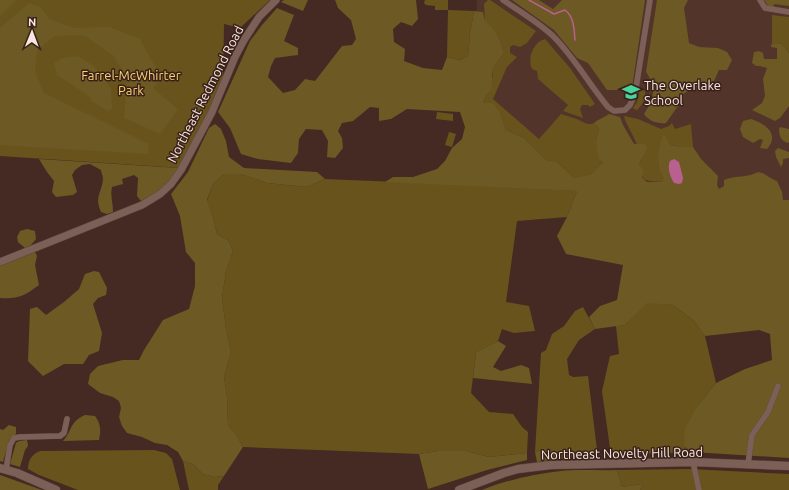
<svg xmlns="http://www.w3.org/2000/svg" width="789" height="490" font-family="Ubuntu,sans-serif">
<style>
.built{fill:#53342a}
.green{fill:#68531d}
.forest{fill:#6d5924}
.water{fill:#b8608f}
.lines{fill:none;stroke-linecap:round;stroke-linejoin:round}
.stream{stroke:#b8608f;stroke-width:1.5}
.minor-casing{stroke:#5f4943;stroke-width:6}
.tertiary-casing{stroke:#5f4943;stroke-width:8}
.secondary-casing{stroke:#5f4943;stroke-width:9}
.minor{stroke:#7c5f56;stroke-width:5.5}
.tertiary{stroke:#7c5f56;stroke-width:7}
.secondary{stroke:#7c5f56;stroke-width:8}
.labels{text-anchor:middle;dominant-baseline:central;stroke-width:3;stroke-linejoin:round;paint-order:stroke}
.park-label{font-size:13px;fill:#f9d371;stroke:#392119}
.poi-label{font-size:13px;fill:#f8e7e1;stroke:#392119;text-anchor:start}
.street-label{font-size:13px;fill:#f8e7e1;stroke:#392119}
</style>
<rect width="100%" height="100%" fill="#442a22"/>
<path class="built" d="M477,0H789V206L470,185Z"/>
<path class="green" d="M0,0H270L240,28L224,24L223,83L181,168L0,156Z
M425,0H448V10L474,11L470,33L468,56L460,60L447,57L448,10H435V6L426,5L424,3Z
M488,0H490L536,31L527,43L520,47L513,45L510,47V53L517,57L507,67L493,99L539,139L561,114L577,119L587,124H592L594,123L599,128L596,143L603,162L591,174L574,178L557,162L546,160L524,138L506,130L500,112L483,103L493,76V68L504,53C500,38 497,31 485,22L484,4Z
M772,15L789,17V53L782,44L775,43L771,45L772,43Z
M545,39L570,68L595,104L590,107L588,105H582L580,109L583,118L563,111L568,105L538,79L537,71L532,69C527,59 533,42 545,39Z
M640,89L644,90C648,97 642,105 637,110L634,109L633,108L637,102Z
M437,112L453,114V121L436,119Z
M624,116L638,119L661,129L669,126L672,123L675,129L691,124L693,147H683L670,145L662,136L658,165L665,178L662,182C645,181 642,182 639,164L645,154L642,143L637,144L625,120Z
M449,132L456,134L452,147L445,145Z
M224,174H241L267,183L307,187L325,179L470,185L577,191L567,217L517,221L506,302L529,306L535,331L514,333L502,329L498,341L476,352L471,393L489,412L513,414L522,427L528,432L527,453L489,457L466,451H438L419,454L243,447L236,434L228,425L227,397L224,377L231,352L226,329L222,298L226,271L233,251L228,240L217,234L213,217L207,201L213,184Z
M647,302L673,305L694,321L705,336L716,383L698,405L684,446L692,452L611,455L602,391L610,356L619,354L616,326L625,325Z
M583,307L595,329L579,340L567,359L569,375L573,377L588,376L598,458L545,449L535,452L541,353L546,350L552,334L564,326L575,311Z
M154,450L166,453L172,459L180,490H78L39,475L28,469C28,460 32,454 40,451Z
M183,461L193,464L203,474L215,477L224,476L218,485V490H189Z
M690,469L789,474V490H640L642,488L641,484L622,487L617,470Z"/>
<path class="forest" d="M0,0H16L0,16Z
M284,0H308L303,11L281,2Z
M335,0H416L418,19L412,26L401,22L393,29L394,42L405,49L404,61L423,68L442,70L447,57L460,60L468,56L470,33L474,11L483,12L485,21C497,31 500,38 504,53L493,68L491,90L486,95L483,103H493L500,112L506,130L524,138L546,160L557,162L574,178L591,174L603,162L599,159L596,143L599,128L594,123C598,119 604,118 609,114L620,117L623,125L634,144L642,143L647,146L645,154L639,164L644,171L642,177L647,182H662L664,178C654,166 659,150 662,136L665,135L670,145L683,147H693L701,159L718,176L717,185L719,189L724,186V180C736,175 748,178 758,172C766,173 770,179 777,181L782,192L783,200H789V458L692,452L684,446L685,429L698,405L716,383L745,369L772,360L770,334L759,330L705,336L694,321L673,305L647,303L625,325L595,329L589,317L600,306L617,300L623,265L566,254L557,236L567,217L577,191L385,182L393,177H413L437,169L445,161L452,148L462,139L465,127L460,112L407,109L391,119L379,121V108L370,107L353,121L342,123L338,131L342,138L343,148L335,158L327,157L328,141L322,130L306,129L299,139L298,153L291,163L258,159L241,154L230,128L218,112L250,41L262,25L277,8L294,15L284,41L298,48V55L275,58L271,66L268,77L283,93L295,90L305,79L315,81L342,46L352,45L356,39L351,20L338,8Z
M512,0H539L553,9L562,0H645L632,88L624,90H607L588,63L577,58L554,30Z
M657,0H688L684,8L689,43L699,47L718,48L727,52L732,60L727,70H719L714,81L691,89L680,96L678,106L666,123C657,124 649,121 644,114C654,99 657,88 646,72Z
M764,0H789V6L774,4L773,9L769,7Z
M29,3L40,7L50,19L74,28L109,27L140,39L150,58L163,77L153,88L178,109L160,134L124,118L127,79L114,56L88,38L81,35L55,36L37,50L35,72L44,93L149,144L148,154L0,145V28Z
M775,43L782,44L789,53V106L780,118L775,121L752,110L762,103L765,96L763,79L767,68L760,66H756L752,63L754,52L759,51L763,53L764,59H777V48L771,47V45Z
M78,56L93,65L111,88L112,109L108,111L91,101L89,96L57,75L54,63L62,58Z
M751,119C766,124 780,134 767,149L760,148L763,140L760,139L753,143L743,137L740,129L743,121Z
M215,124L221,129L226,141L229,157L244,168L317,172L325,179L307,187L267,183L241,174H224L213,184L207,200L213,217L217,234L228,240L233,251L226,271L222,298L226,329L231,352L224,377L227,397L228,425L236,434L243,447L224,476L215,477L203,474L193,464L183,461L178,452L167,445L155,443L142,437L127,433L122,426L119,417L121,408L119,401L113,397L100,393L88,384L90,374L98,366L123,360H139L144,350L163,320L189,309L195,286V263L186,252L180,216L171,194L188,172L209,128Z
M780,127L789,129V142L787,143C781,140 779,136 779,129Z
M778,148L789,152V158L783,159V163L781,167L776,157L775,151Z
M39,159L179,168C169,186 158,192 141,201L137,196L138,178L134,175L122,179L123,184L112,187C110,196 113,202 113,212L107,214L101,212C94,196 102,193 103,179C103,176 101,172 101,170L90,164L82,165L75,170L72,175L77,192L73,195L56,197L52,192L54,181L47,172Z
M27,229L35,231L36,239L31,245L25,248L18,242L17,237L20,231Z
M35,252L37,256L35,265L39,285C24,296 19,299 0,298V266Z
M94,271L99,272L107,288L106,295L98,298L93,304L102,333L99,351L89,355L83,364H64L43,376L28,361L30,309L37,307L46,315L64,302L79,289L85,274Z
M498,341L506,346L493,367L501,371L521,365L529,368L532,384L473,378L476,352Z
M85,415L95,416C101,424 101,430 99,440L63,441C73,430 69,422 85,415Z
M9,425L16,427V434L9,440L3,462L0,461V429L3,430Z
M27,440L28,446L25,450L20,467L10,464L16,443L19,441Z
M545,449L598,458L572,457L537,462L535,452Z
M438,451H466L489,457L527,453V460L487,470L428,489L419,454Z
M617,470L622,487L641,484L642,488L640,490H482C507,480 534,474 561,471C579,469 599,471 617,470Z
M0,475L42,490H0Z"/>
<path class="water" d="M674,159L679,162L683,178L682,183L679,184L674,183C670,177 667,167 670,161Z"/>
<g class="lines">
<path class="stream" d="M529,0L554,14L565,10C574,17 574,28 575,40"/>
<g class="minor-casing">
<path id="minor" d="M503,0C519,11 538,22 553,36C574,57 589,84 608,107L614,111L625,110L630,105L635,94L650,0
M760,0L765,8L789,12
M693,462L699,490
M748,464L752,435L768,412L778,386
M6,470L10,445L14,438L20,437L60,436L64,433L67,419"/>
</g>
<g class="tertiary-casing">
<path id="tertiary" d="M0,262L142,205L160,194L171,184L181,170L212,112L235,57L244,40L259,17L276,0"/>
</g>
<g class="secondary-casing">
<path id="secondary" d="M0,468L17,473L56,490
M459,490L504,473L518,469L551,465L693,462L789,466"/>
</g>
<use href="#minor" class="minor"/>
<use href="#tertiary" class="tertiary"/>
<use href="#secondary" class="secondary"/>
</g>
<defs>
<g id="school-bare" transform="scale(1.38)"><path d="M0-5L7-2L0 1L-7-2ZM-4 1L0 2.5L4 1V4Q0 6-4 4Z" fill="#48d49d" stroke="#392119" stroke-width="2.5" paint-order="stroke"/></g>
</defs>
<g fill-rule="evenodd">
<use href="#school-bare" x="631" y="92"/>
</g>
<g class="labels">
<g class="park-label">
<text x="131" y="75">Farrel-McWhirter<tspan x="131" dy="15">Park</tspan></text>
</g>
<g class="poi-label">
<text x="644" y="85">The Overlake<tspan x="644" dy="15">School</tspan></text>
</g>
<g class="street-label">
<text transform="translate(205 94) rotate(-63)">Northeast Redmond Road</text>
<text transform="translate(622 453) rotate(-1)">Northeast Novelty Hill Road</text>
</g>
</g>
<g transform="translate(32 32) rotate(1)" stroke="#392119" stroke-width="3" paint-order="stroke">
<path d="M0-3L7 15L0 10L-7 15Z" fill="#f8e7e1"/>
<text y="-6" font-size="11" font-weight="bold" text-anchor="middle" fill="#f8e7e1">N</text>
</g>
</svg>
